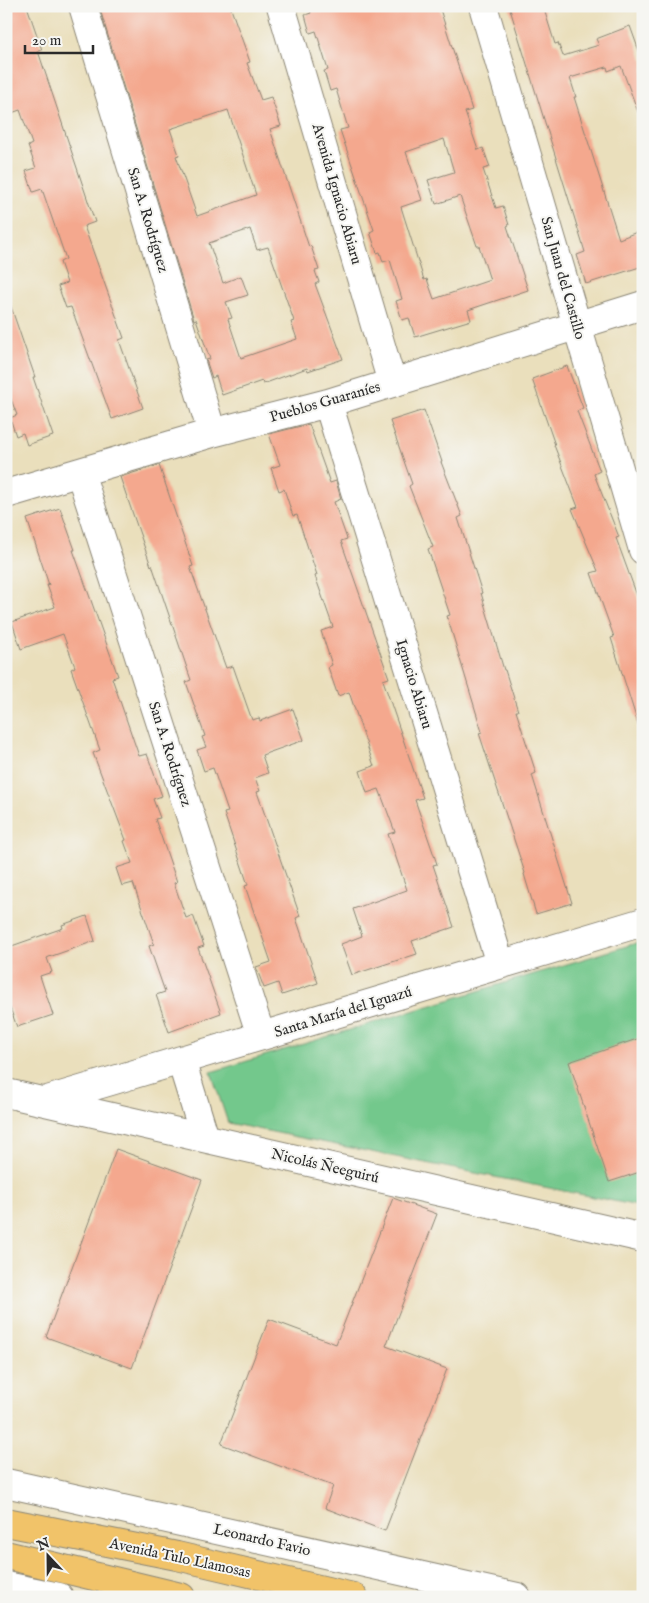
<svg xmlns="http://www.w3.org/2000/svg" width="649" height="1603" font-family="'IM FELL English',serif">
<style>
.green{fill:#73c88c;stroke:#4f7a5c}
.building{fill:#f4a88e;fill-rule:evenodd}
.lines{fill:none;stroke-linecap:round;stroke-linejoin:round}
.minor-casing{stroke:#8a8574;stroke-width:30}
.highway-casing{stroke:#8a8574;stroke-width:30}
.minor{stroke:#fff;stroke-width:28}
.highway{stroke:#f1c369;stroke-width:28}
.labels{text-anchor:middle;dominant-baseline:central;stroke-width:4;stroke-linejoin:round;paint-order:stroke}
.street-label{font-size:15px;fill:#2b2b2b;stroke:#f6f6f2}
</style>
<rect width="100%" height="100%" fill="#f6f6f2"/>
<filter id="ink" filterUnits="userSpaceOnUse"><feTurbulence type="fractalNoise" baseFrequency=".02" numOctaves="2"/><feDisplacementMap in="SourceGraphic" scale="10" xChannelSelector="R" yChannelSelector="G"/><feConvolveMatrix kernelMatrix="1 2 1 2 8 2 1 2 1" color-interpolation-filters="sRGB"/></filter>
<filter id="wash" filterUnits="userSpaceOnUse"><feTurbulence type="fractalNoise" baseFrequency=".0096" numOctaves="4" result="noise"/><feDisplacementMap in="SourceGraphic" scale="20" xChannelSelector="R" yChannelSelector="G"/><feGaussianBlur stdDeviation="1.12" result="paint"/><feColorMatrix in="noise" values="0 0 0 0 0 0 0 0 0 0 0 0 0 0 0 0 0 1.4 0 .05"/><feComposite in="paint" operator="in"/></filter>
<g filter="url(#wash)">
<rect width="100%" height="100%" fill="#eadfbc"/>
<path class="green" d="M643,941V1207L228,1123L211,1072Z"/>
<g id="blocks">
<path class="building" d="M6,6H27L42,50L38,51L95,222L84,226L124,338L119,340L143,408L112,419L71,307L66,308L58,286L67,283L60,262L66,259L42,189L33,192L26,171L36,168L28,146L32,144L20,110L6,115Z
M99,6H230L250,62L247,63L261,100L271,97L281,126L270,129L309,247L311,246L319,270L315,271L319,282L315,284L343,359L308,371L307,368L263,384L262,381L222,395L216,376L212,378L206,360L210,359L196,319L194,320ZM228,110L256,195L197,216L176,156L179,155L170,129ZM250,229L257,250L268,247L294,321L291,322L297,339L241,358L228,319L232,318L226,302L248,295L241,276L223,283L209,243Z
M309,6H439L472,110L465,112L478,150L483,148L490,167L483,169L496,208L503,206L509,225L507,226L528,290L468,310L471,320L415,337L409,318L402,320L396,301L402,299L390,260L383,262L380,252L377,253L370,232L374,230L340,130L348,128L336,89L330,91L324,71L328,70L316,31L310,33L305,15L311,13ZM444,139L454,172L428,180L436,204L460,196L477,246H479L490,280L434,299L427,279L424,280L401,207L422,200L406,152Z
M509,6H543L555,44L558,43L563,56L599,45L596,39L630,26L643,62V119L641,120L621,66L608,71L607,67L570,78L576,97H574L619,239L637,232L643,249V266L586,284L577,255L585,252Z
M9,301L35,377H33L53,436L27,445L23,433L16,436L10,418L17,415L6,386V302Z
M567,366L583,408L577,411L600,471L594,474L619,537L616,538L643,612V726L639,727L611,638L614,637L591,573L598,571L572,509L578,507L554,445H555L532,379Z
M424,410L442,462H441L462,516L458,518L482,593H481L504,670H505L518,711H516L536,773L532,775L572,903L536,914L524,874L525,873L479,733L482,732L447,616L450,615L428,549L433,547L409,486L412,484L390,421Z
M309,424L330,483L336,481L341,499L334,502L347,539L341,541L389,678L383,680L423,798L415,800L437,864L433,865L454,927L412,941L417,954L352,975L341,944L362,936L353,909L407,890L388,834L395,832L379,789L367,793L360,771L374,766L349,692L338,696L328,667L332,665L321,631L333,627L315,576L317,575L297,515L293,516L284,489L279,491L271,468L280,465L269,434Z
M159,465L193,566L190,567L226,668L233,666L252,720L259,718L260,721L293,709L304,740L262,755L268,773L255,778L260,791L257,792L300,916L296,918L318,983L282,995L278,983L264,988L256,967L271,962L245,886L248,885L224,813L228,812L213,768L204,771L197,750L206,747L202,737L205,736L186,682L191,680L152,565L151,566L120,477Z
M60,508L75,550H73L118,676L112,678L139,756L147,754L162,796L153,799L160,818L155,819L177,882L174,883L186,918L193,915L204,946L198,948L221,1013L169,1032L156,995L165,992L149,946L154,944L133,883L122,886L116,868L132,863L124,841L126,840L93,753L100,750L71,669L75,667L63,634L21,649L12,622L55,607L47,585H49L27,519Z
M87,916L95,941L49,957L47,958L52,972L40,976L53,1015L17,1027L10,1008L6,1009V948L63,928L62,925Z
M643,1037V1171L609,1182L569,1062Z
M116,1149L202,1180L132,1368L46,1337Z
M393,1198L437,1214L386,1346L447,1369L385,1531L325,1508L333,1486L221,1444L269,1319L336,1344Z"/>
</g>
</g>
<g filter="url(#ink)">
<use href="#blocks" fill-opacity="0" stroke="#8a8574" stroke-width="1"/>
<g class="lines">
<g class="minor-casing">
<path id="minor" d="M83,6L212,433
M281,6L392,383
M483,6L643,550
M328,403L500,964
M80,472L261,1036
M6,494L212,433L328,403L643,305
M181,1060L205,1138
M6,1093L643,1238
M44,1101L643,922
M6,1483L517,1597
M6,1586L59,1597"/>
</g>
<g class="highway-casing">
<path id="highway" d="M6,1522L177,1556L353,1597
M6,1555L181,1597"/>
</g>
<use href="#minor" class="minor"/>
<use href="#highway" class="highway"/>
</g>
</g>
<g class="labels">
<g class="street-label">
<text transform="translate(337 194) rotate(74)">Avenida Ignacio Abiaru</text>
<text transform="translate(148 220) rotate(73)">San A. Rodríguez</text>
<text transform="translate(563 278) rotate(74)">San Juan del Castillo</text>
<text transform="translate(325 402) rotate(-16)">Pueblos Guaraníes</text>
<text transform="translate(414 684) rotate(73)">Ignacio Abiaru</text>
<text transform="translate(170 754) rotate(72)">San A. Rodríguez</text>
<text transform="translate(343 1012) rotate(-17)">Santa María del Iguazú</text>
<text transform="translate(325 1166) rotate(13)">Nicolás Ñeeguirú</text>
<text transform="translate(262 1540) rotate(13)">Leonardo Favio</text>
<text transform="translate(180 1558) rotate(12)">Avenida Tulo Llamosas</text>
</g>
</g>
<rect width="649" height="1603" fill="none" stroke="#f6f6f2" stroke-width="25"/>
<g transform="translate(48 1556) rotate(338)" stroke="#f6f6f2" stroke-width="4" paint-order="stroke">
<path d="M0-4L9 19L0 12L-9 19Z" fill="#2b2b2b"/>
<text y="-8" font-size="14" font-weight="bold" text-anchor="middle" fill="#2b2b2b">N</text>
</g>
<path d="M25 45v8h68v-8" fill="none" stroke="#2b2b2b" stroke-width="2.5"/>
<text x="32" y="45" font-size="15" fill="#2b2b2b" stroke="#f6f6f2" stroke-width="4" paint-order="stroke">20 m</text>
</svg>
